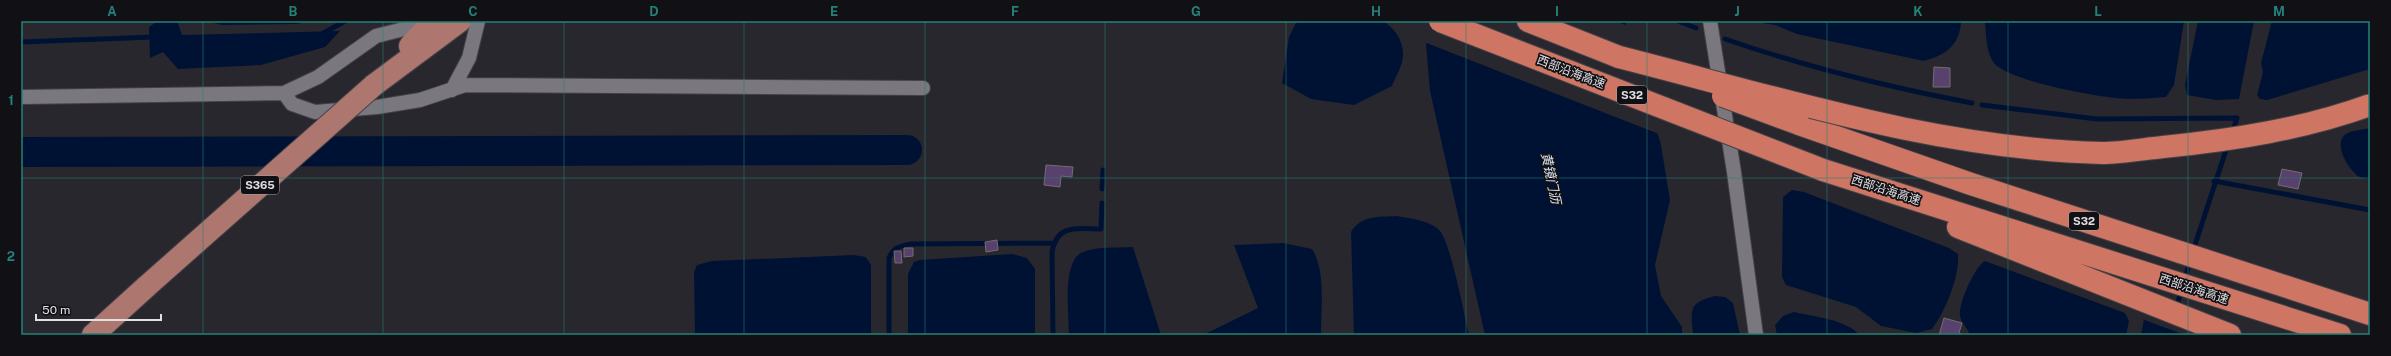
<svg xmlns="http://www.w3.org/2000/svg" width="2391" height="356" font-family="'Public Sans','Noto Sans SC',sans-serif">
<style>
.water{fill:#001234}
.pier{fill:#29272e}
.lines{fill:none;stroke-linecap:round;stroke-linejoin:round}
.stream{stroke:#001234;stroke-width:5}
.river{stroke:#001234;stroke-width:30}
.building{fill:#58416c;stroke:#716d75}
.minor-casing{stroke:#444248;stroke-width:16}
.primary-casing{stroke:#444248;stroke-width:24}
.motorway-casing{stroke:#444248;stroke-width:24}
.minor{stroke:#7a777f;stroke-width:14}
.primary{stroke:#ad766e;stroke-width:22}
.motorway{stroke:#cf7563;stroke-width:22}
.primary-bridge-casing{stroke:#444248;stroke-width:24;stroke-linecap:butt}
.motorway-bridge-casing{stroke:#444248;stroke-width:24;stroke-linecap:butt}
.primary-bridge{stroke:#ad766e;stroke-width:22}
.motorway-bridge{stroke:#cf7563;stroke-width:22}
.grid{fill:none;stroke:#24817a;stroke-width:1;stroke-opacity:0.55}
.labels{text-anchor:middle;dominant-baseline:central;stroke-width:3.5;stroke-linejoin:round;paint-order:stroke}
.shield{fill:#111014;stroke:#a3a2a6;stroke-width:1}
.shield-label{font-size:11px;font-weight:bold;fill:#e1e0e5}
.street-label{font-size:12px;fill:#e1e0e5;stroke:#111014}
.water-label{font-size:13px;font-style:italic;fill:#dbe5f2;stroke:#111014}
.neatline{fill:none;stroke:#24817a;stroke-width:1.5}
.grid-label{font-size:13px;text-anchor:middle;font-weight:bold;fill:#24817a}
</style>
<rect width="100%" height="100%" fill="#29272e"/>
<path class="water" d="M158,21H177L182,35L340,31L325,47L261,65L178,69L163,52L150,58L149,27Z
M207,21H308L297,24L222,25Z
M1297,21H1382C1395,27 1404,42 1403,56C1403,65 1395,78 1392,86L1354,105L1311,99L1282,83L1289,37Z
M1424,21H1625L1661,145L1670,200L1655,265L1661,296L1682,327V335H1485L1430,91Z
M1750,21H1961C1960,45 1946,55 1924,61L1797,34L1775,25Z
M1985,21H2184L2174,85L2166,97C2153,98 2141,99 2129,99C2104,99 2008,81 1994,63C1986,53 1986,33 1985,21Z
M2198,21H2254L2239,99L2216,100L2187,95L2185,85Z
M2272,21H2370V69L2267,100L2260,99L2257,95L2263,72L2261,63Z
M2370,128V179C2366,178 2361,178 2358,176C2349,169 2335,148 2343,137C2347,130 2363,130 2370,128Z
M1792,190L1804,192L1949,248L1958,254C1960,276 1945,312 1932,329L1916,333L1881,326L1856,307L1786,285L1782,277L1783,197Z
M1397,216C1411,219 1430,220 1440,231C1451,244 1464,314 1469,335H1354L1351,232C1361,215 1379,217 1397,216Z
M1283,243L1312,249C1326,270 1321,310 1321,335H1203L1258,308L1234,245Z
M1133,247L1161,335H1069C1069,316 1062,263 1081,253C1095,246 1117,248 1133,247Z
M1012,254L1027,258L1035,269V335H908V274L914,262L920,260Z
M854,255L866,257L871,265V335H695L694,272L697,265L712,261Z
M1985,261L2125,313L2129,321L2126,335H1970C1968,329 1961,322 1960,316C1958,304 1975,266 1985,261Z
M1715,296L1725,297L1733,303L1740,335H1693C1691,309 1688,303 1715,296Z
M2146,308L2196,335H2141Z
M1794,312C1815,317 1844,319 1860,335H1777L1775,325L1783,316Z"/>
<path class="pier" d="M1422,21H1614L1629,26L1659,134L1424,42Z
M2144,307L2198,332V335H2185L2142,319Z"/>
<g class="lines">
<path class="stream" d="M1678,21L1696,28
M322,34L345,21
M1725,39C1806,67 1888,87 1972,103
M21,42L154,37
M1982,105L2097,119L2237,118L2232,133
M2214,181L2370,210
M1102,189L1103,170
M2193,251L2228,144
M2185,279L2190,260
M2176,308L2182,289
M889,335V258C894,247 900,246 910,244L1053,243
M1053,335L1052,252C1057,223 1078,229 1101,229L1102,203"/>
<path class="river" d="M21,152L907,150"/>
</g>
<path class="building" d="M1934,67L1950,68V87H1933Z
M1046,165L1073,167L1072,177L1061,176L1060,187L1044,185Z
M2282,169L2302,173L2298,189L2278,185Z
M997,240L998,250L986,252L985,242Z
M904,248H913V256L904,257Z
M894,251H901L902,263H895Z
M1944,318L1962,323L1959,333L1965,335H1939Z"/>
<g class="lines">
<g class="minor-casing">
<path id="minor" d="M1710,21L1734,172L1756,335
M452,90L469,58L478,21
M284,93L292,104L315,112L377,107L420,100L465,85L923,88
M21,97L284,93L318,77L376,36L432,22"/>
</g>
<g class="primary-casing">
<path id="primary" d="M410,46L433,21
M374,85L460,21
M93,335L147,286"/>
</g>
<g class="motorway-casing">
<path id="motorway" d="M1528,21L1619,57
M1799,124L1971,184L2370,314
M1823,170L2340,335
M1958,227L2230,335"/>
</g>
<use href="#minor" class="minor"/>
<use href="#primary" class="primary"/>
<use href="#motorway" class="motorway"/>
<g class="primary-bridge-casing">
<path id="primary-bridge" d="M147,286L374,85"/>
</g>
<g class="motorway-bridge-casing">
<path id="motorway-bridge" d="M1440,21L1823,170
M1619,57C1777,97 1937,149 2102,153C2122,153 2143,149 2163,147C2233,140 2304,129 2370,105
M1723,96L1799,124"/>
</g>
<use href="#primary-bridge" class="primary-bridge"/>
<use href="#motorway-bridge" class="motorway-bridge"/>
</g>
<path class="grid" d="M203,21V335M383,21V335M564,21V335M744,21V335M925,21V335M1105,21V335M1286,21V335M1466,21V335M1647,21V335M1827,21V335M2008,21V335M2188,21V335M21,178H2370"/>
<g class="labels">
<g class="shield">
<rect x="1617" y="86" width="30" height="18" rx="3"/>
<rect x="241" y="176" width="38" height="18" rx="3"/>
<rect x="2069" y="212" width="30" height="18" rx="3"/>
</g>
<g class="shield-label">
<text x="1632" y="95">S32</text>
<text x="260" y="185">S365</text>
<text x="2084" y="221">S32</text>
</g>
<g class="street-label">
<text transform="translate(1571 72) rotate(21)">西部沿海高速</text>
<text transform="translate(1886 190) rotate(18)">西部沿海高速</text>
<text transform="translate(2194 289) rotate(18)">西部沿海高速</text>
</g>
<g class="water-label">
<text transform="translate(1551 178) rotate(78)">黄镜门沥</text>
</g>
</g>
<rect width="2391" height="356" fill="none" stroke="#111014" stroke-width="44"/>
<path d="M36 314v6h125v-6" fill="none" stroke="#e1e0e5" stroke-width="2"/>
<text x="42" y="314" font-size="12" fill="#e1e0e5" stroke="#111014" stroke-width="3" paint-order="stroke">50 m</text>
<rect x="22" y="22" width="2347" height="312" class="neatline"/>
<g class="grid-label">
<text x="112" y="16">A</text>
<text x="293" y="16">B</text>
<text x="473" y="16">C</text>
<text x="654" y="16">D</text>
<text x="834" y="16">E</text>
<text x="1015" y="16">F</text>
<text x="1196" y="16">G</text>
<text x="1376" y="16">H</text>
<text x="1557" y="16">I</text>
<text x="1737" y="16">J</text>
<text x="1918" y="16">K</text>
<text x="2098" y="16">L</text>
<text x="2279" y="16">M</text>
<text x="11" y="105">1</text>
<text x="11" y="261">2</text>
</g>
</svg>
